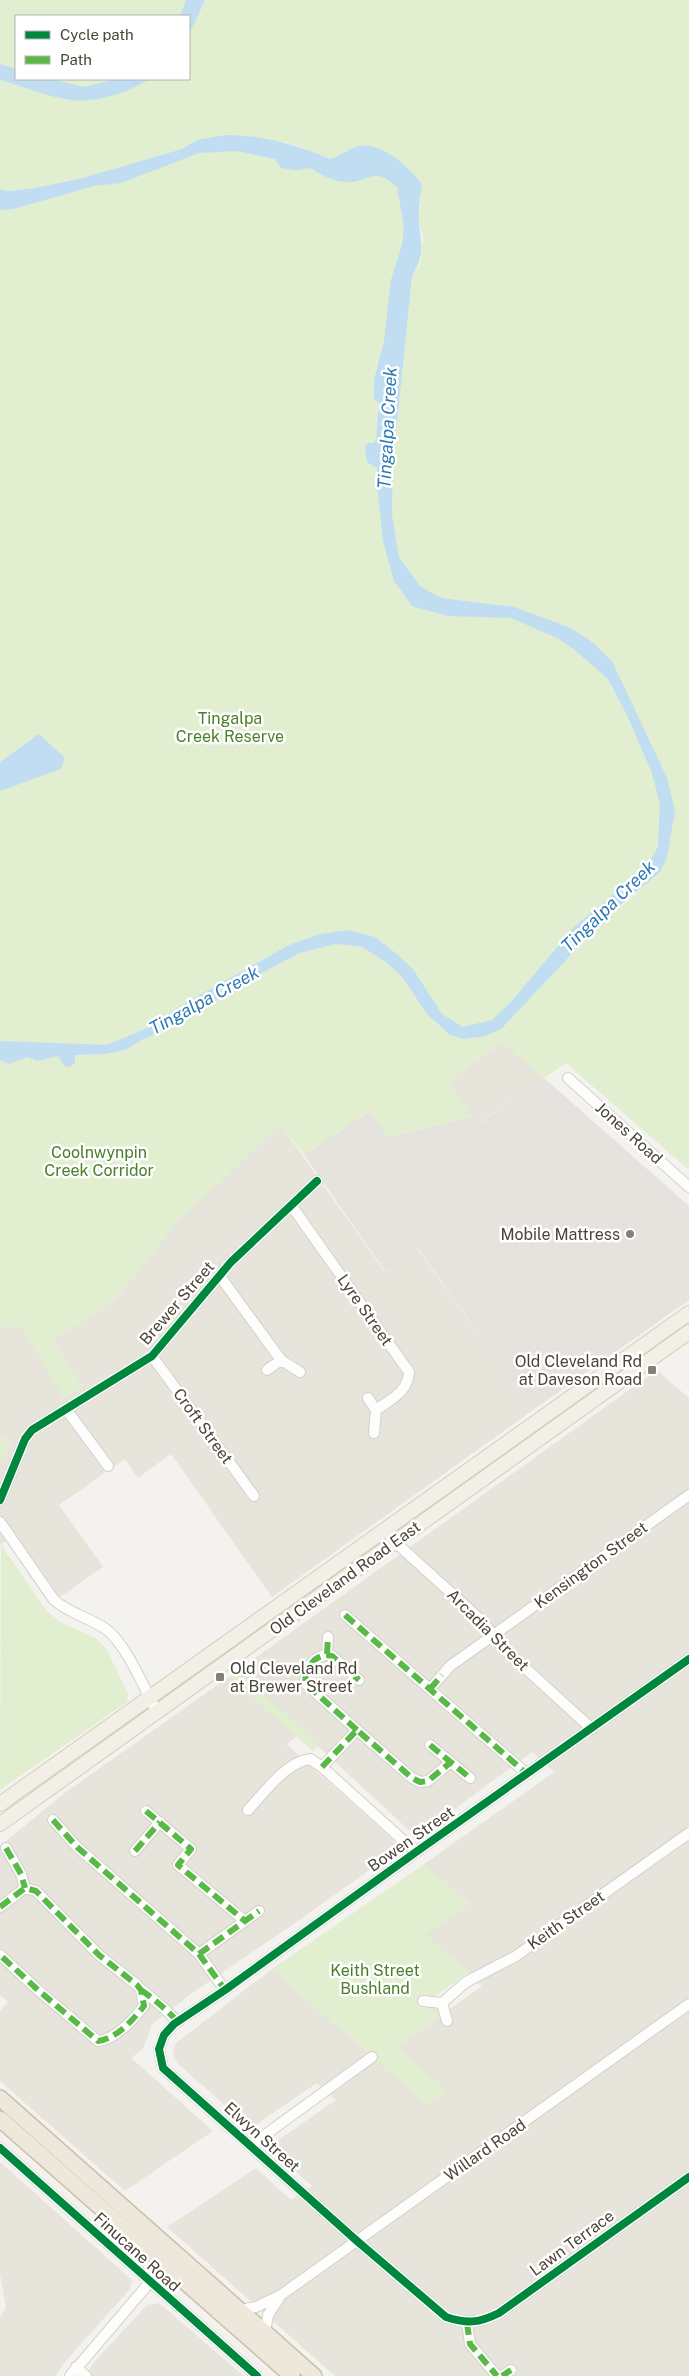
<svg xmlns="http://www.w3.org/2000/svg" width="689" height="2376" font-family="'Public Sans',sans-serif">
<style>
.residential{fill:#e7e4dc}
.industrial{fill:#e6e2de}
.green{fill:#e1eecf}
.water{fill:#c0ddf1}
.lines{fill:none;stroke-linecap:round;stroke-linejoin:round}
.minor-casing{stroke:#d2d0cb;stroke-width:12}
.major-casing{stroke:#d6cebb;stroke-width:16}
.highway-casing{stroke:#ccbfa9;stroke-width:18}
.minor{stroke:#fdfdfc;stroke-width:10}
.major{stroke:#f2efe6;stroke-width:14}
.highway{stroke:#ede8db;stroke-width:15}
.quiet{stroke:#58b947;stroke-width:6;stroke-dasharray:12 6;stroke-linecap:butt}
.cycleway-casing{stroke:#fff;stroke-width:11}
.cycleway{stroke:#00873e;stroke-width:8}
.poi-dot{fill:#868178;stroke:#fff;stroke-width:2}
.labels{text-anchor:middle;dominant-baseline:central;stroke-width:5;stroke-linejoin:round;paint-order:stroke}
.park-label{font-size:16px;fill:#4a7f2a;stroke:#fff}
.street-label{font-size:16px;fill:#4b4439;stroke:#fff}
.poi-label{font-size:16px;fill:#4b4439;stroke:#fff;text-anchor:end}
.water-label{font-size:18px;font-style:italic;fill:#2e7ab2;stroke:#fff}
</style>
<rect width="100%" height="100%" fill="#f4f2ee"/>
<path class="residential" d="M501,1040L544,1078L478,1124L447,1082L491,1050Z
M280,1124L385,1272L418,1249L533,1410L272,1597L171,1454L138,1478L125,1459L59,1505L103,1567L60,1597L15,1534L0,1545V1457L3,1458L11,1442L0,1434V1326L21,1327L63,1394L85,1385L80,1384L54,1343L56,1338L114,1301L174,1225Z
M657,1370L689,1398V2376H335L167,2227L256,2168L291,2200L312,2186L268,2147L336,2100L317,2083L251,2128L177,2063L173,2053L175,2044L272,1969L427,2104L446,2091L397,2047L482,1986L425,1935L469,1903L423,1865L554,1772L532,1752L419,1835L413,1834L237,1671Z
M230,1676L297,1736L286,1744L392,1839L397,1846L396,1851L305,1916L191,1994L152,2024L143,2049L131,2058L213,2131L125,2191L0,2081V2011L8,2002L0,1995V1846L66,1792Z
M0,2162L132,2280L130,2289L63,2364L56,2376H0V2317L6,2308L0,2274Z
M159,2303L244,2376H86L93,2363L147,2305Z"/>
<path class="industrial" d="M544,1078L689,1206V1300L533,1410L419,1249L386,1272L304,1155L370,1111L388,1137L473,1117L479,1124Z"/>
<path class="green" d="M0,0H193L187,16H16V75L0,71Z
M205,0H689V1170L566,1063L544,1078L501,1040L491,1050L448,1081L473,1117L388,1137L370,1111L304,1155L280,1124L174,1225L114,1301L56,1338L54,1343L80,1384L86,1385L61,1400L62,1394L21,1327L0,1326V1060L9,1064L27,1057L37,1061L58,1056L64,1066L75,1055L105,1054L125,1050L142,1040L184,1022L229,990L300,953L336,944L362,947L387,963L402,977L427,1014L450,1035L513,1016L568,958L588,932L638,893L675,811L612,661L591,641L572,629L514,607L441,598L420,586L399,557L392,514L393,464L412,276L421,261L423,238L419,220L422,184C405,163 382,156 358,146L330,159L286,142L198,140L182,149L82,178L35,188L9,191L0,189V80L70,100H86L116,94L149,79H189V35Z
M32,79H129L82,91Z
M204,145L394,175L411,232L386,388L392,553L424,599L512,611L536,623L614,677L663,786L659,859L494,1026L464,1033L440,1019L403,968L368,942L338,938L299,947L112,1049L0,1052V195L55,191Z
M0,1434L11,1442L4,1458L0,1457Z
M1,1545L46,1610L60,1622L97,1639L107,1650L128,1694L127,1702L0,1790Z
M237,1671L319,1745L313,1751L230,1676Z
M423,1865L469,1903L425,1935L469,1972L434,1997L448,2010L397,2047L446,2091L427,2104L272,1969Z"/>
<path class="water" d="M186,0H205L189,35V16H180Z
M0,64L16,69V79H51L85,87L116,79H149C129,93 95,103 71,100C48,97 23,86 0,80Z
M226,135C266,136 294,144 330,159C340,156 350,148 359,146C383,142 408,167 422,184C421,195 418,208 419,219C420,246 427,249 412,276L393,464L392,514L399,557L420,586L441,598L514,607L555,622L572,629L591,641L612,661L667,778L675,811L667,857L660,872L588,932L568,958L501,1029L486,1036L464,1039L450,1035L427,1014L402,977L387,963L362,947L336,944L300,953L229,990L184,1022L142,1040L125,1050L105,1054L75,1055V1062L70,1067L64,1066L58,1056L37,1061L27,1057L9,1064L0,1060V1041L107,1045L159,1023L175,1009L289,945L321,934L348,930L375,937L393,951L413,969L442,1014L463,1027L492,1020L510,1003L575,926L630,881L651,859L658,847L660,804L652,773L626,713L608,679L576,651L559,639L511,618L448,616L412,606L394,581L383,541L377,484V468L367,462L365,447L368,443H374L376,440L379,403L374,399V380L384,341L391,280L402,245L404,227L397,187C373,167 375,179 351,182C336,183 322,176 311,168L296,170L281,168L275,159L236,151L199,153L121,183L94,186L13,209L0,210V189L9,191L35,188L82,178L182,149L197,140Z
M39,734L65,758L61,769L0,791V762Z"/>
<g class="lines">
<g class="minor-casing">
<path id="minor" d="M568,1078L689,1187
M291,1205L409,1372C408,1392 391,1399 376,1410
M219,1275L281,1360
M152,1356L254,1496
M267,1370L281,1360L300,1372
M368,1398L376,1410L374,1433
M66,1409L108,1466
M0,1500L25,1439L32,1430L152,1356L231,1262L317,1181
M0,1522L54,1600C70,1614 91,1618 107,1630C126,1644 145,1690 157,1712
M386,1530L395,1542L483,1622L501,1646L592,1729
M345,1615L527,1774
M327,1654L328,1637
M689,1659L416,1852L225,1990L174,2024L164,2035L159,2049L163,2068L357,2241L446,2317C467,2324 479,2323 499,2313L689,2177
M430,1689L450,1666L460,1659L689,1495
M357,1730L306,1684C302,1670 317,1651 332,1656L359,1680
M430,1745L470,1778
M322,1767L357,1730L412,1778L420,1782L428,1781L451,1762
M248,1810C264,1793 286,1762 310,1759L322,1767L416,1852
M146,1811L191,1849L178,1865L245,1921
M53,1820L77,1847L199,1954L225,1990
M6,1848L21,1874L25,1888
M135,1851L160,1822
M0,1907L25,1888L36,1891L99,1955L137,1985L141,1990L144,2006C133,2020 116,2039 98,2041L38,1990L0,1955
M199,1954L259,1911
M142,1990C155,2000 166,2010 178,2022
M423,2001L442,2003L447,2021
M442,2003L466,1982L516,1956L689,1833
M251,2145L372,2057
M0,2148L257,2376
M240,2310L256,2307L281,2295L689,2004
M467,2323L470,2344L497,2376
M265,2332L268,2315L281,2295
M76,2367L86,2376
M70,2376L150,2282
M502,2376L511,2370"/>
</g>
<g class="major-casing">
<path id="major" d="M0,1804L689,1313
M0,1824L689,1332"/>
</g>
<g class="highway-casing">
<path id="highway" d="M0,2098L314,2376
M0,2119L292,2376"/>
</g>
<use href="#minor" class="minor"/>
<use href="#major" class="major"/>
<use href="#highway" class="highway"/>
<path class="quiet" d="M345,1615L527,1774
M327,1654L328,1637
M430,1689L442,1675
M357,1730L306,1684C302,1670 317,1651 332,1656L359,1680
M430,1745L470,1778
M322,1767L357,1730L412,1778L420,1782L428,1781L451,1762
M146,1811L191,1849L178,1865L245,1921
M53,1820L77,1847L199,1954L225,1990
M6,1848L21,1874L25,1888
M135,1851L160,1822
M0,1907L25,1888L36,1891L99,1955L137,1985L141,1990L144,2006C133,2020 116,2039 98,2041L38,1990L0,1955
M199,1954L259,1911
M141,1990C154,1999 166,2009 178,2022
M467,2323L470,2344L497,2376
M502,2376L511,2370"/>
<g class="cycleway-casing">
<path id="cycleway" d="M0,1500L25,1439L32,1430L152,1356L231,1262L317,1181
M689,1659L416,1852L225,1990L174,2024L164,2035L159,2049L163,2068L357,2241L446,2317C467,2324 479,2323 499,2313L689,2177
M0,2148L257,2376"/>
</g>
<use href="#cycleway" class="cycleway"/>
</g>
<g class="poi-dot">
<circle cx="630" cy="1234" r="5"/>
<rect x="647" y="1365" width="10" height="10" rx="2.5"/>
<rect x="215" y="1672" width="10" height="10" rx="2.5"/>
</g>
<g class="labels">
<g class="park-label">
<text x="230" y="718">Tingalpa<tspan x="230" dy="18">Creek Reserve</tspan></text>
<text x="99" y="1152">Coolnwynpin<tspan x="99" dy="18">Creek Corridor</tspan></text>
<text x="375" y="1970">Keith Street<tspan x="375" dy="18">Bushland</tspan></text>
</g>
<g class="street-label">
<text transform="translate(629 1133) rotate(42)">Jones Road</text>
<text transform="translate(177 1303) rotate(-49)">Brewer Street</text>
<text transform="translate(365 1310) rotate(55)">Lyre Street</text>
<text transform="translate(203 1426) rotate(54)">Croft Street</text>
<text transform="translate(591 1565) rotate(-36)">Kensington Street</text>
<text transform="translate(345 1578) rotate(-36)">Old Cleveland Road East</text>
<text transform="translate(488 1630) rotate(45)">Arcadia Street</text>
<text transform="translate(411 1839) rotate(-35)">Bowen Street</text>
<text transform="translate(566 1920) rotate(-35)">Keith Street</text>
<text transform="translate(262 2137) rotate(42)">Elwyn Street</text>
<text transform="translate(485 2150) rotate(-35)">Willard Road</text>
<text transform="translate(572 2243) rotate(-36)">Lawn Terrace</text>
<text transform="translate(137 2252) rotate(42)">Finucane Road</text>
</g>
<g class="poi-label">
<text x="620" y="1234">Mobile Mattress</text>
<text x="642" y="1361">Old Cleveland Rd<tspan x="642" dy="18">at Daveson Road</tspan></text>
<text x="230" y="1668" text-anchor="start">Old Cleveland Rd<tspan x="230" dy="18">at Brewer Street</tspan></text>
</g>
<g class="water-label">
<text transform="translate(387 428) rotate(-87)">Tingalpa Creek</text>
<text transform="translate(608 906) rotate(-44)">Tingalpa Creek</text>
<text transform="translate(204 1000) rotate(-29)">Tingalpa Creek</text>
</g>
</g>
<rect x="15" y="15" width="175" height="65" fill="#ffffff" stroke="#b7b4b0"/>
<rect x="25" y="31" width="25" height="8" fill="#00873e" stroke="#b7b4b0"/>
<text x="60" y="40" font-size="15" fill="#4b4439">Cycle path</text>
<rect x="25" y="56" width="25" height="8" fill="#58b947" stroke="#b7b4b0"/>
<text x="60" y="65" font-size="15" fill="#4b4439">Path</text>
</svg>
